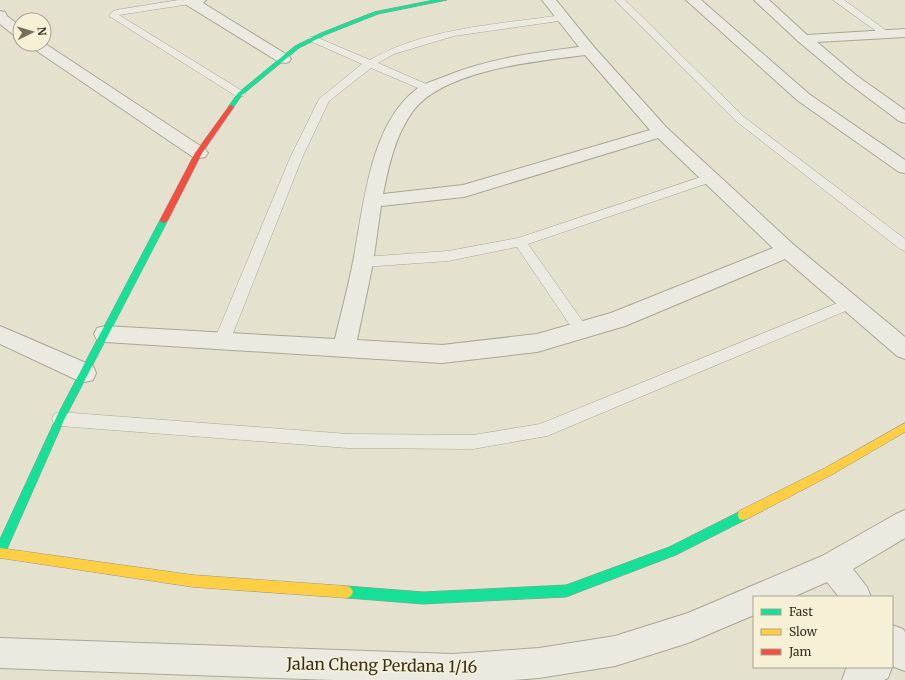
<svg xmlns="http://www.w3.org/2000/svg" width="905" height="680" font-family="Merriweather,serif">
<style>
.lines{fill:none;stroke-linecap:round;stroke-linejoin:round}
.lane-casing{stroke:#aaa697;stroke-width:1}
.street-casing{stroke:#aaa697;stroke-width:2}
.fast-casing{stroke:#999588;stroke-width:1}
.slow-casing{stroke:#999588;stroke-width:1}
.jam-casing{stroke:#999588;stroke-width:1}
.lane{fill:#eceae0;fill-rule:evenodd}
.street{fill:#eceae0;fill-rule:evenodd}
.fast{fill:#16e098;fill-rule:evenodd}
.slow{fill:#ffcf43;fill-rule:evenodd}
.jam{fill:#f24e42;fill-rule:evenodd}
.labels{text-anchor:middle;dominant-baseline:central;stroke-width:3.5;stroke-linejoin:round;paint-order:stroke}
.near-street-label{font-size:16px;fill:#393020;stroke:#f5f0d6}
</style>
<rect width="100%" height="100%" fill="#e4e1cf"/>
<g class="lines">
<g class="lane-casing">
<path id="lane" d="M179,0L195,1L190,4L119,15L244,92L245,94L244,96H236L109,16L113,11L116,10Z
M615,0H625L744,117L905,239V251L900,249L736,121Z
M833,0H844L891,34L886,37L883,36Z
M563,15L568,18L566,20L454,36L394,54L378,63L433,87L434,89L433,91H425L371,68L329,101L302,158L230,341L227,345L222,347L217,345L214,341L290,158L319,99L362,64L310,41L308,39L310,37H316L370,60C425,28 500,24 563,15Z
M710,174L714,175L716,178L714,181L528,244L586,326L588,330L586,334L581,336L576,334L517,247L448,261L363,267L358,265L356,262L358,259L363,257L448,251L518,238Z
M850,298L855,299L857,303L855,307L547,436L473,449L348,448L60,426L54,424L52,419L54,414L60,412L348,434L473,435L540,424Z"/>
</g>
<g class="street-casing">
<path id="street" d="M184,0H206L203,3L289,56L291,59L289,62L284,63L279,62L185,4Z
M542,0H556L594,47L667,128L794,245L905,337V359L897,356L785,259L625,326L537,352L442,363L105,342L97,340L94,334L97,328L105,326L335,339C341,313 348,288 353,262C364,207 369,124 418,88C425,83 433,81 441,78C485,59 532,53 579,47ZM585,55L650,130L463,185L383,194C389,165 395,136 413,111C443,70 537,61 585,55ZM658,138L773,248L611,313L537,334L442,345L357,340L373,263L381,206L464,197Z
M686,0H701L809,94L905,160V173L899,172L797,100Z
M754,0H769L807,35L905,29V37L817,42L857,76L905,110V123L899,121L847,82L799,42Z
M0,11L5,12L7,16L20,26V37L15,36L0,24Z
M44,43L205,149L208,153L205,157L199,158L193,157L31,47L29,44Z
M0,326L93,366L96,373L93,380L85,382L77,380L0,344Z
M905,510V538L853,569L867,587L871,597H839L827,582L793,597H754V615L688,643L615,666L539,678L513,680H334L0,668V638L453,654L539,648L615,636L688,613L822,556L896,514Z
M892,625L903,629L905,632V671L894,667L892,664Z
M849,667L892,666V667L888,678L884,680H842L846,669Z"/>
</g>
<g class="fast-casing">
<path id="fast" d="M434,0H447L378,14L325,35L299,48L242,95L233,108L228,107L238,93L295,46L321,33L374,12Z
M164,217L168,220L64,420L4,556L0,557V539L57,416L160,220Z
M743,510L747,511L748,515L747,519L676,555L566,597L423,604L347,598L343,596L341,592L343,588L347,586L423,592L566,585L669,547Z"/>
</g>
<g class="slow-casing">
<path id="slow" d="M905,423V432L833,474L747,519L743,520L739,519L738,515L739,511L825,468Z
M0,548L193,575L347,586L351,588L353,592L351,596L347,598L193,587L0,558Z"/>
</g>
<g class="jam-casing">
<path id="jam" d="M231,105L234,107L202,153L168,220L164,223L161,222L160,220L195,153L229,106Z"/>
</g>
<use href="#lane" class="lane"/>
<use href="#street" class="street"/>
<use href="#fast" class="fast"/>
<use href="#slow" class="slow"/>
<use href="#jam" class="jam"/>
</g>
<g class="labels">
<g class="near-street-label">
<text transform="translate(382 665) rotate(1)">Jalan Cheng Perdana 1/16</text>
</g>
</g>
<rect x="753" y="596" width="140" height="72" fill="#f5f0d6" stroke="#aaa38d"/>
<rect x="761" y="609" width="20" height="6" fill="#16e098" stroke="#aaa38d"/>
<text x="789" y="616" font-size="12" fill="#393020">Fast</text>
<rect x="761" y="629" width="20" height="6" fill="#ffcf43" stroke="#aaa38d"/>
<text x="789" y="636" font-size="12" fill="#393020">Slow</text>
<rect x="761" y="649" width="20" height="6" fill="#f24e42" stroke="#aaa38d"/>
<text x="789" y="656" font-size="12" fill="#393020">Jam</text>
<g transform="translate(32 32) rotate(85)"><circle r="19" fill="#f5f0d6" stroke="#aaa38d"/>
<path d="M0-3L7 15L0 10L-7 15Z" fill="#756e5d"/>
<text y="-6" font-size="11" font-weight="bold" text-anchor="middle" fill="#393020">N</text>
</g>
</svg>
